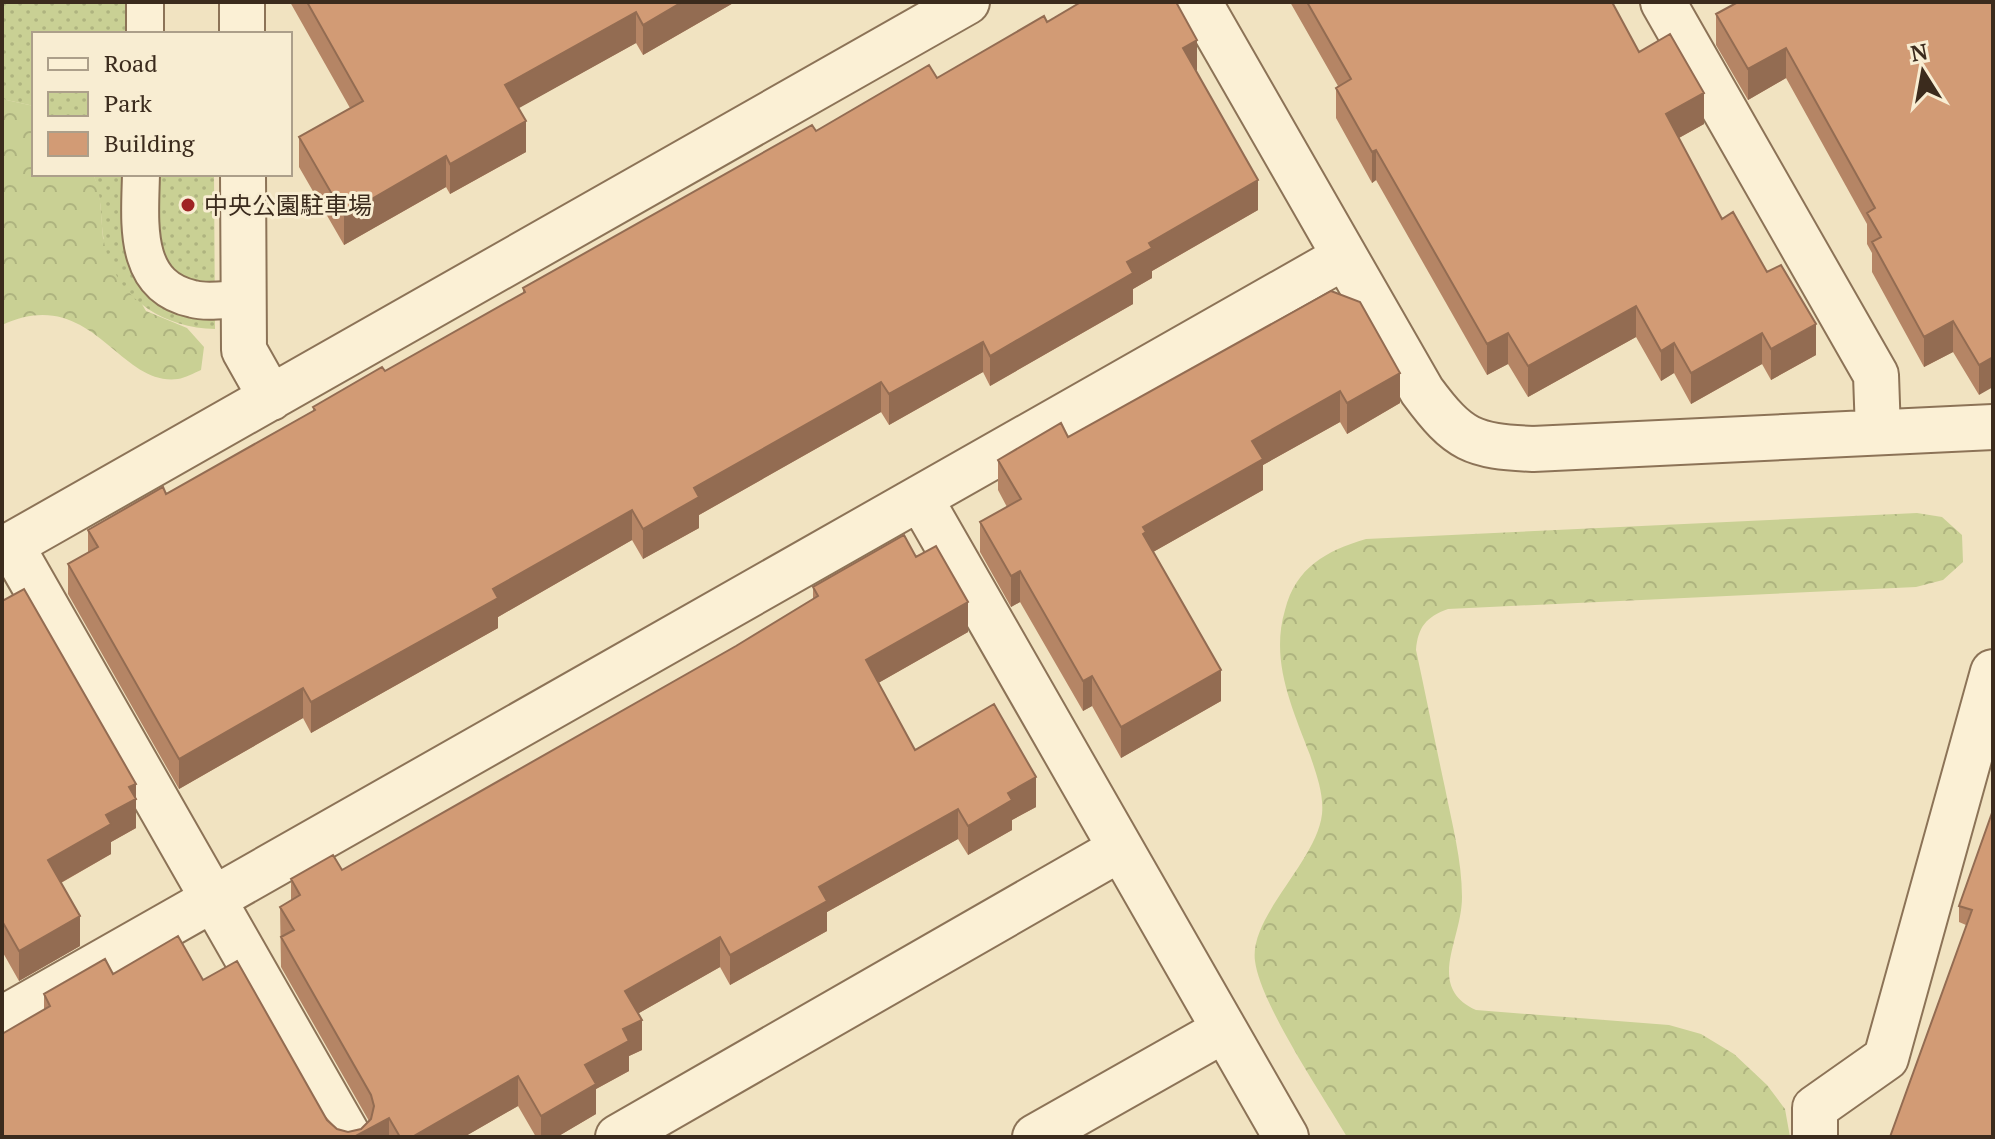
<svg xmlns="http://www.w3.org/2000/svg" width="1995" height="1139" font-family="'PT Serif','Noto Sans JP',serif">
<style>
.forest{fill:url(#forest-crowns)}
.park{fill:url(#park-dots)}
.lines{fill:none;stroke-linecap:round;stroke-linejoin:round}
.lane-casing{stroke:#8c7357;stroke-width:40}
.street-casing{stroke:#8c7357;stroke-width:48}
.lane{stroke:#fbf0d5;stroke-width:36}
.street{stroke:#fbf0d5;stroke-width:44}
.wall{fill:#b58565}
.shaded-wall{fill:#936c52}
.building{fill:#d29b75;stroke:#936c52;stroke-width:2}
.poi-dot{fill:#9f2324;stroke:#f8edd2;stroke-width:3}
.labels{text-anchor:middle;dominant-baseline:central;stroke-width:6;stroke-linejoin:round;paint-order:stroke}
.poi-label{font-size:24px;fill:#3b2b1d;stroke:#f8edd2;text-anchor:start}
</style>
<defs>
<pattern id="forest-crowns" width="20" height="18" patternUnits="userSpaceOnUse" patternTransform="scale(2)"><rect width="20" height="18" fill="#c9d094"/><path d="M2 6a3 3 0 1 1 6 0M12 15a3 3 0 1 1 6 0" fill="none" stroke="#aeb37f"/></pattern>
<pattern id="park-dots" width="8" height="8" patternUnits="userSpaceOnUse" patternTransform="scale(2)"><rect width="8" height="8" fill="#c9d094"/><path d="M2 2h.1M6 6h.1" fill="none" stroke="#aeb37f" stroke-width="1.8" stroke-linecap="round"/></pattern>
</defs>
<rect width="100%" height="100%" fill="#f1e3c1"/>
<path class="forest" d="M2,99L34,106V174H93L99,188L103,238L146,311L187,328L204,347L201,370C194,373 185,378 178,379C118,387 92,283 2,325Z
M1917,513L1942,517L1962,535L1963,562L1943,580L1916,587L1448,609C1426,617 1418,627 1416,650C1426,696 1435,742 1445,788C1452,824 1462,860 1462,897C1462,941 1425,986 1476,1010L1669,1025L1701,1034L1734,1054L1767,1085L1785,1109L1790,1137H1347C1323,1096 1260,1003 1255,961C1249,916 1317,861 1322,814C1324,794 1316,773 1310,755C1292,707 1270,661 1285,610C1296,567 1326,551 1366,539Z"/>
<path class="park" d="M2,2H164V34H34V106L2,99Z
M93,174H214L215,329C159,328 110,293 103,235C100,214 102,194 93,174Z"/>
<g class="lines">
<g class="lane-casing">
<path id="lane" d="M145,34V2
M141,174C140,222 132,286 193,299C208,303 228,299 243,299"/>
</g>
<g class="street-casing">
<path id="street" d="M242,2V34
M1199,2L1422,391C1459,441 1472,446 1533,449L1993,427
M1663,2L1876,375L1878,432
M243,174L244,350L271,398
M920,498L1286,1137
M11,545L349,1137
M2,550L967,2
M2,1019L1344,257
M618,1137L1120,849
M1035,1137L1224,1030
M1815,1137V1108L1886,1058L1993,672"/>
</g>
<use href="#lane" class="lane"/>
<use href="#street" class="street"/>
</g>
<path class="wall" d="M290,2H735L643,55L636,43L518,108L526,152L450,194L446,187L344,245L299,167V137L350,108Z
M1290,2H1612L1639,52L1704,124L1679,138L1722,219L1767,272L1816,355L1771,380L1762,364L1691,404L1674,373L1661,381L1636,337L1528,397L1508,364L1487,375L1376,180L1372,183L1336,118V88L1338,86Z
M1993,2L1979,395L1953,352L1924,367L1872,272V253L1867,244V224L1786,78L1748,100L1716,45V14Z
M1047,22L1197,70L1196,71L1258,210L1152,271V278L1133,289V304L990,386L983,372L889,425L881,412L699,515V528L643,559L632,540L498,617V628L311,733L303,718L179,789L68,594V564L88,553V530L166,494L313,411V407L385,371L523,293V288L816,131L937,78Z
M1331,291L1400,403L1347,434L1340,422L1263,465V490L1153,552L1221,701L1121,758L1092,706L1083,711L1020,602L1011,607L980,552V522L1007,507L998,490V460L1068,437Z
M916,557L968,632L878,683L915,750L1036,807L1012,820V830L968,855L958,839L827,912V931L730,985L720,967L639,1013L642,1050L629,1056V1071L596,1089V1114L557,1137H536L518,1106L464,1137H2L44,1010V994L113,974L203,980L337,1129L348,1132L361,1129L369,1121L281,967L280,907L291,900V879L342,870L736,646L813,599V587Z
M2,601L136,784V828L111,842V854L61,883L80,946L19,981L2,951Z
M1993,810V1137L1966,925L1959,922V906Z"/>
<path class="shaded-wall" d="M682,2H735L643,55V25Z
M636,12V43L505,116V85Z
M1197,40V70L1183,79V48Z
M1786,48V78L1748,100V69Z
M1704,93V124L1666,145V114Z
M526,121V152L450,194V164Z
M1376,150V180L1372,183V152Z
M446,156V187L344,245V215Z
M1258,180V210L1152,271V278L1133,289V304L990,386V356L1127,262L1149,243Z
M1636,306V337L1528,397V366Z
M1953,321V352L1924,367V337Z
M1816,324V355L1771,380V349Z
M1508,333V364L1487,375V344Z
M1762,333V364L1691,404V373Z
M983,342V372L889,425V394Z
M1674,343V373L1661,381V351Z
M1993,357V387L1979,395V365Z
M1400,373V403L1347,434V403Z
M881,382V412L699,515V528L643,559V529L694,488Z
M1340,391V422L1263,465V490L1146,556L1143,527L1252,441Z
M632,510V540L498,617V628L311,733V702L493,589Z
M1020,571V602L1011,607V576Z
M968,602V632L866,690V660Z
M1221,670V701L1121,758V727Z
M1092,676V706L1083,711V681Z
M303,688V718L179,789V759Z
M1036,777V807L1012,820V830L968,855V826L1008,793Z
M136,784V828L111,842V854L48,890V860L106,815L129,787Z
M958,809V839L827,912V931L730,985V955L819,887Z
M80,916V946L19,981V951Z
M720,937V967L625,1021V991Z
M642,1020V1050L629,1056V1071L596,1089V1114L557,1137H541V1116L585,1065L623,1029Z
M518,1076V1106L464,1137H412Z
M389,1118V1137H354Z"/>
<path class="building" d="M307,2H682L643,25L636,12L505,85L526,121L450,164L446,156L344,215L299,137L363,101Z
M1081,2H1176L1197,40L1183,48L1258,180L1149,243L1152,248L1127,262L1133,273L990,356L983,342L889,394L881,382L694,488L699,497L643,529L632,510L493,589L498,598L311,702L303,688L179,759L68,564L98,547L88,530L163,487L166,494L315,410L313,407L382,367L385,371L525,292L523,288L812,125L816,131L929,65L937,78L1044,16L1047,22Z
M1307,2H1612L1639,52L1670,34L1704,93L1666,114L1722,219L1733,212L1767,272L1781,265L1816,324L1771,349L1762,333L1691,373L1674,343L1661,351L1636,306L1528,366L1508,333L1487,344L1376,150L1372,152L1336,88L1351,79Z
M1738,2H1993V357L1979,365L1953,321L1924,337L1872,242L1881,237L1867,213L1875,208L1786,48L1748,69L1716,14Z
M1331,291L1360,302L1400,373L1347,403L1340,391L1252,441L1263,459L1143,527L1146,532L1143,534L1221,670L1121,727L1092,676L1083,681L1020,571L1011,576L980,522L1021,499L998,460L1061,423L1068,437Z
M904,535L916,557L936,546L968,602L866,660L915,750L994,704L1036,777L1008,793L1012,800L968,826L958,809L819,887L827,901L730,955L720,937L625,991L642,1020L623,1029L629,1041L585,1065L596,1084L541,1116L518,1076L412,1137H400L389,1118L354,1137H2V1034L50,1006L44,994L105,959L113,974L178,936L203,980L237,961L327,1120L337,1129L348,1132L361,1129L371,1119L374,1106L371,1095L281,937L294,930L280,907L300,895L291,879L333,855L342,870L736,646L818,596L813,587Z
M24,589L136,784L129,787L136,799L106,815L111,824L48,860L80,916L19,951L2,921V601Z
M1993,810V1137H1890L1972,910L1959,906Z"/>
<circle class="poi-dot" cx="188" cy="205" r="8"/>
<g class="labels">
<g class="poi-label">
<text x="204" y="205">中央公園駐車場</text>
</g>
</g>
<rect width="1995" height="1139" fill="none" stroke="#3b2b1d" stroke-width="8"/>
<rect x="32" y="32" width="260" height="144" fill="#f8edd2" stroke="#ac9f8a" stroke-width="2"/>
<rect x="48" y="58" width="40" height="12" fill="#fbf0d5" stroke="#ac9f8a" stroke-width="2"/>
<text x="104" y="72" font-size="24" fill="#3b2b1d">Road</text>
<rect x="48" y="92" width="40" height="24" fill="url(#park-dots)" stroke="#ac9f8a" stroke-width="2"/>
<text x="104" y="112" font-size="24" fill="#3b2b1d">Park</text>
<rect x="48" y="132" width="40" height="24" fill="#d29b75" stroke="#ac9f8a" stroke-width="2"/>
<text x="104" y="152" font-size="24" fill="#3b2b1d">Building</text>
<g transform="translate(1923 72) rotate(349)" stroke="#f8edd2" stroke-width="6" paint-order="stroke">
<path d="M0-6L14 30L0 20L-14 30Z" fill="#3b2b1d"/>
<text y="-12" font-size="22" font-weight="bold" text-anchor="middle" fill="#3b2b1d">N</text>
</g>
</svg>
